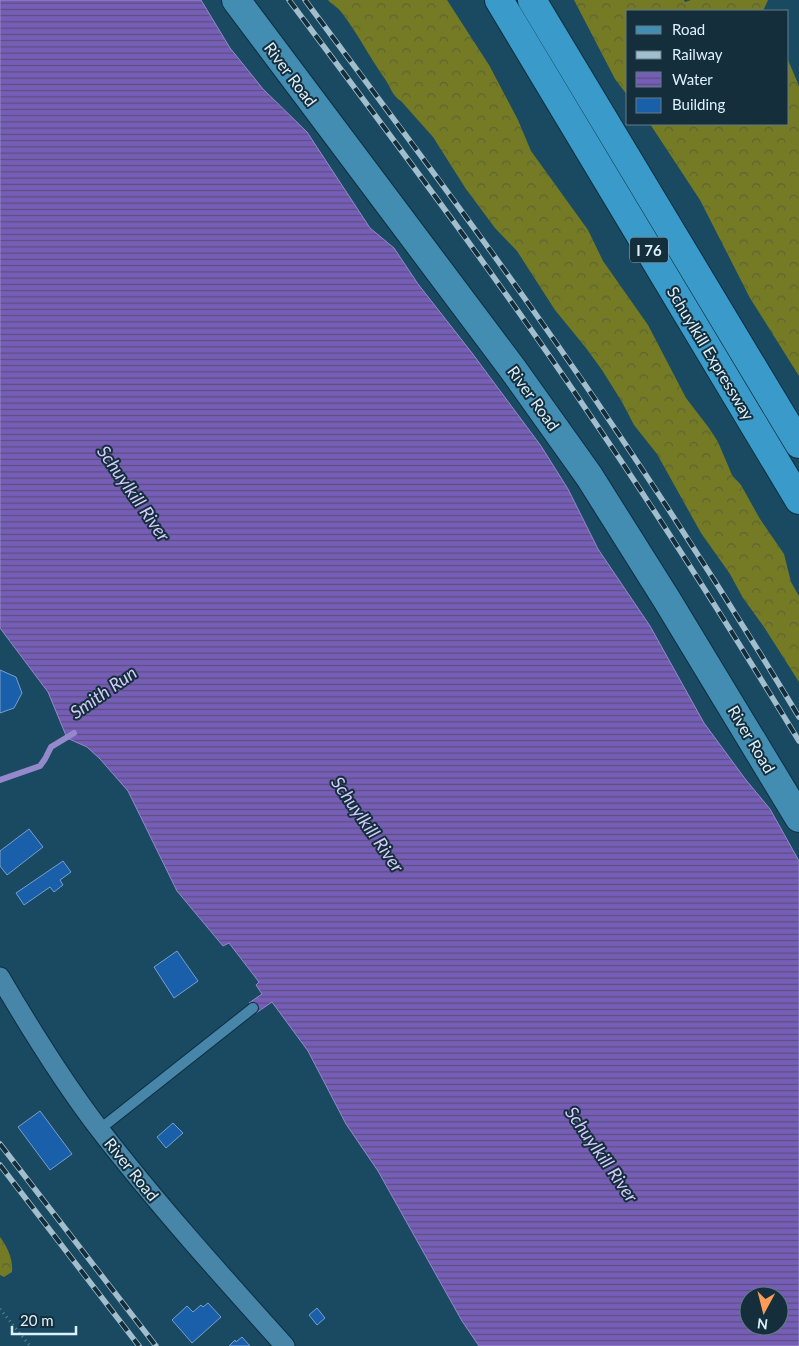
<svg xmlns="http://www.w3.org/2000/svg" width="799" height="1346" font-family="Lato,sans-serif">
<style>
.forest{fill:url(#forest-crowns)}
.water{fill:url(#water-rules);stroke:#9589cc;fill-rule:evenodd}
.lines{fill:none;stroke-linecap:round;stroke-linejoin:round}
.stream{stroke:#9589cc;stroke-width:6}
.building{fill:#1a5faa;stroke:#789fcf}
.lane-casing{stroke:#0c2f40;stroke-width:12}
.street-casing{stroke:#0c2f40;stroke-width:21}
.secondary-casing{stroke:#0c2f40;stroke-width:30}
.highway-casing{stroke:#0c2f40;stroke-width:30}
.path{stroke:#5c8396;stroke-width:3;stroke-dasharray:1 4;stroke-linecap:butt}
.lane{stroke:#4786a8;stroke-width:10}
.street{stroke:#4786a8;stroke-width:19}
.secondary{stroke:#438cb2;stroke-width:28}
.highway{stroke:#3a9bcb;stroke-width:28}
.rail-casing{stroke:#a2becd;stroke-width:5.5}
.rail{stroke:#142e3c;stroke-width:4;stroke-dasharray:11;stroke-linecap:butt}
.labels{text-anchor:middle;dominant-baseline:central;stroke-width:4;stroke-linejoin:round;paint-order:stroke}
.shield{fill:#142e3c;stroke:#a1b6c2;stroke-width:1}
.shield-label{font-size:15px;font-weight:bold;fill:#def1fc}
.street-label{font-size:16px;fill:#def1fc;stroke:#142e3c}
.water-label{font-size:18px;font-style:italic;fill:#d5cbfb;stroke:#142e3c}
</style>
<defs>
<pattern id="forest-crowns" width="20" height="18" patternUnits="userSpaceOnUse" patternTransform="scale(1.25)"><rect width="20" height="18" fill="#747b24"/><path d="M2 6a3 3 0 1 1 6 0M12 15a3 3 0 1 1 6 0" fill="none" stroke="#5e6436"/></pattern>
<pattern id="water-rules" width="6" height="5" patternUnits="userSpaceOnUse" patternTransform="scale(1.25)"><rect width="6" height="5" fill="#765db7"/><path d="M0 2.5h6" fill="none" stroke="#5a517c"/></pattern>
</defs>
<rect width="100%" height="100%" fill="#194a62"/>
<path class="forest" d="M328,0H447L489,65L518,120L531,151L588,230L603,261L648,325L686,398L709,428L718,442L732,475L741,485L760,519L784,554L791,582L799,596V682L764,627L743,598L730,574L701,533L657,454L634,425L622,402L602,370L586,348L555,310L517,251L495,228L466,189L433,137L401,101C393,97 390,86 385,79C370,58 358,34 342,13C338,7 333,6 328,0Z
M574,0H684L685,2L691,0H768L763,11H628V96L615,79Z
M788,60L799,86V376L750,298L700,200L650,124H788Z
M0,1237C8,1248 13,1259 12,1272L4,1277L0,1275Z"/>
<path class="water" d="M0,0H201L230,48L263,89L307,132L370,228L394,248L418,284L472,353L541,446L568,489L598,549L650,626L704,723L746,780L770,809L799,861V1346H479L462,1321L378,1171L346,1124L308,1051L272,1002L256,1013L249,1003L262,994L256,985L259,982L229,943L223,946L177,891L128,791L100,759L87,747L67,738L48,692L0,628ZM749,1296H779V1326H749Z"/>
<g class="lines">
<path class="stream" d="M0,780L40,766L45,759L51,747L74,733"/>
</g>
<path class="building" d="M0,670L16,677L22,693L14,708L0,713Z
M29,829L43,847L7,875L0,866V851Z
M63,861L71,872L60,880L63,885L54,892L50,887L24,905L16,893Z
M177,951L198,981L174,998L154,967Z
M40,1111L72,1154L50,1170L18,1127Z
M173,1123L183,1133L166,1148L157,1137Z
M208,1303L221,1317L192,1343L172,1320L187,1306L193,1312L201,1305L203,1307Z
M317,1308L325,1318L317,1325L309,1315Z
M242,1337L250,1346H229L235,1340L236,1342Z"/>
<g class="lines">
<g class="lane-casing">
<path id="lane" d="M100,1129L253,1008"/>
</g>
<g class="street-casing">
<path id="street" d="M0,977C31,1030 63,1082 100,1130C158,1205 222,1276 285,1346"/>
</g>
<g class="secondary-casing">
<path id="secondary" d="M236,0L512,368L589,476L667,600L799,818"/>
</g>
<g class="highway-casing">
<path id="highway" d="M499,0L799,500
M532,0L799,444"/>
</g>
<path class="path" d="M0,1309L30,1346"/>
<use href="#lane" class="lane"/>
<use href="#street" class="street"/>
<use href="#secondary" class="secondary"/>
<use href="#highway" class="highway"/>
<g class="rail-casing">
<path id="rail" d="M289,0C393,139 497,277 594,421C666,526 733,633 799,741
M305,0C378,98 452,196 523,296C620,432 712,573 799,717
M0,1144L156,1346
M0,1165L139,1346"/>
</g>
<use href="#rail" class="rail"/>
</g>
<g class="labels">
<rect class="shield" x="630" y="237.5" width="38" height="25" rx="4"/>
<g class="shield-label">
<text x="649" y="250">I 76</text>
</g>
<g class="street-label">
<text transform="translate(291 74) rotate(53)">River Road</text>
<text transform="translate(711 353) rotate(59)">Schuylkill Expressway</text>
<text transform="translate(534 398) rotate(54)">River Road</text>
<text transform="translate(752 739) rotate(59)">River Road</text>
<text transform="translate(132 1169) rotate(51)">River Road</text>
</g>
<g class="water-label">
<text transform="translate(134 493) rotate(55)">Schuylkill River</text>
<text transform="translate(103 692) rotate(-35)">Smith Run</text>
<text transform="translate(368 824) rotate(55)">Schuylkill River</text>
<text transform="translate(602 1154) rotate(55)">Schuylkill River</text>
</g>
</g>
<rect x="626" y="10" width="162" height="115" fill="#142e3c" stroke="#657c89"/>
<rect x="636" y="26" width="25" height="8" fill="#438cb2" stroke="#657c89"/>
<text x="672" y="35" font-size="15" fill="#def1fc">Road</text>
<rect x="636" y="51" width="25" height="8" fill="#a2becd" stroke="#657c89"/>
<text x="672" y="60" font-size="15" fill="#def1fc">Railway</text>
<rect x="636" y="72" width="25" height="15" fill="url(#water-rules)" stroke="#657c89"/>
<text x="672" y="85" font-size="15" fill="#def1fc">Water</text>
<rect x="636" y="98" width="25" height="15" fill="#1a5faa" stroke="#657c89"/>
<text x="672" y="110" font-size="15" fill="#def1fc">Building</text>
<g transform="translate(764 1311) rotate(187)"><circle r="24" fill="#142e3c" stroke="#657c89"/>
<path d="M0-4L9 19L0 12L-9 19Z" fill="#fe9c57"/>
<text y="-8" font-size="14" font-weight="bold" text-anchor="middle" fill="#def1fc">N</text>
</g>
<path d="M12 1326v8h64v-8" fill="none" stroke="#def1fc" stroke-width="2.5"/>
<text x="20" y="1326" font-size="15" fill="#def1fc" stroke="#142e3c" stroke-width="4" paint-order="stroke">20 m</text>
</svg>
